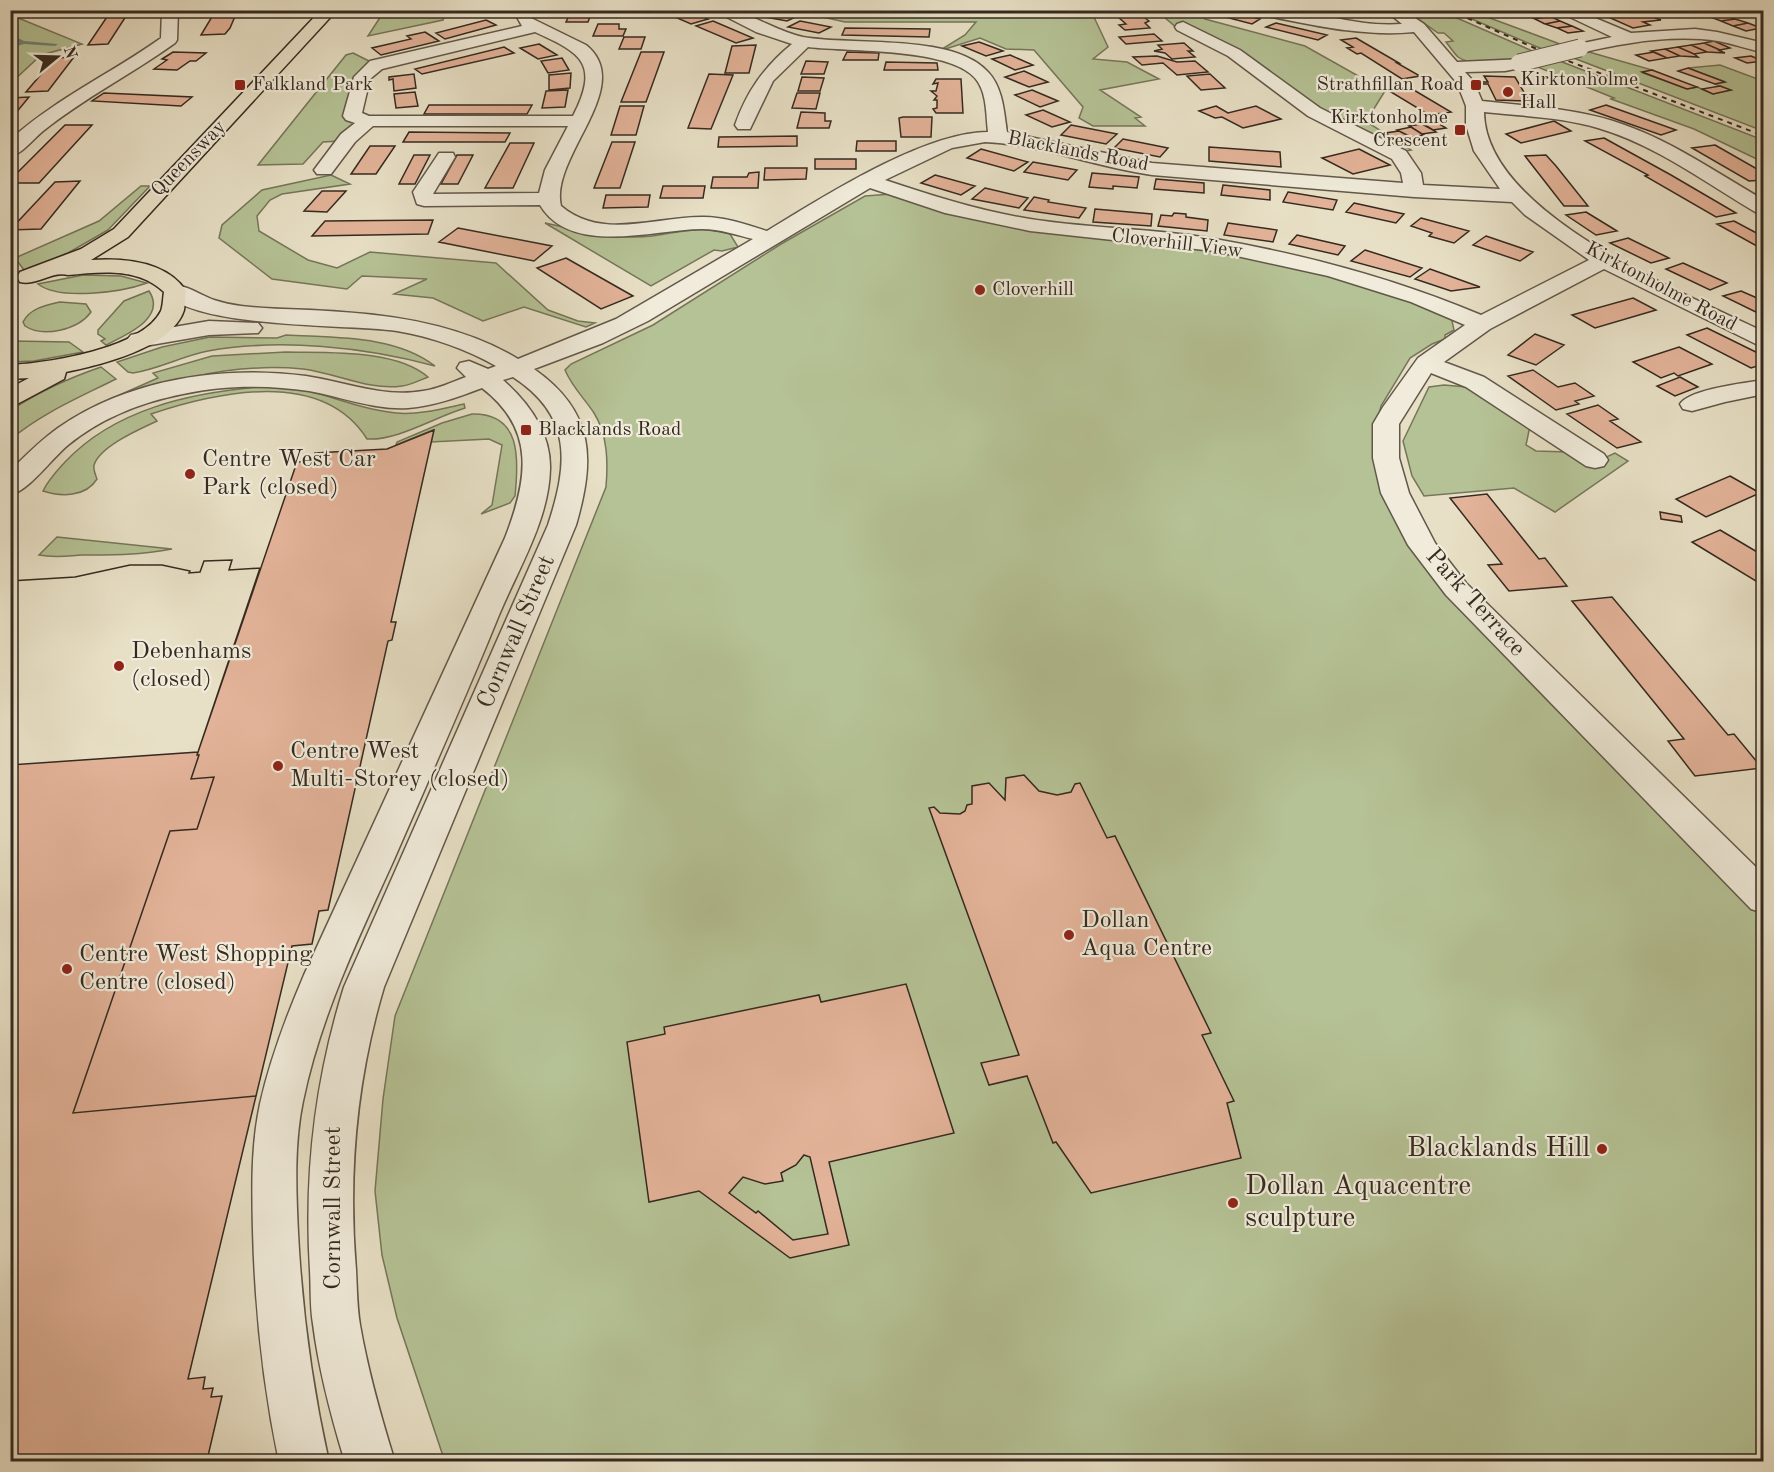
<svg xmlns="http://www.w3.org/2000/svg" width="1774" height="1472" font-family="'Old Standard TT',serif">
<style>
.green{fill:#b5c295;stroke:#75765a;stroke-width:1.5}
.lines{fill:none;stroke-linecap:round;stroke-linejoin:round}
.stream{fill:#70827a;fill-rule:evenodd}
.building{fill:#e3b399;stroke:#352a20;stroke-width:1.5;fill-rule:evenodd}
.minor-casing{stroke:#62584a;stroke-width:3}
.highway-casing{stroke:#352a20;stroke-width:3}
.minor{fill:#f0ebda;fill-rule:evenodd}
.highway{fill:#e8e0c6;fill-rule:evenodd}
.rail{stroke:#352a20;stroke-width:2;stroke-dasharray:5 5;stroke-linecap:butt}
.minor-bridge-casing{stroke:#62584a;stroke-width:19;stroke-linecap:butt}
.minor-bridge{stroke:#f0ebda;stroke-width:17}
.poi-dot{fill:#8f2418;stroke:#f0ebda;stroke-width:2}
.labels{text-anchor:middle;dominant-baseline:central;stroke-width:4.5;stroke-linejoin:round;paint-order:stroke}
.far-poi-label{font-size:20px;fill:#352a20;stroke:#f0ebda;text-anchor:start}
.far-street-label{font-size:20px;fill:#352a20;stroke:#f0ebda}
.poi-label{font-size:24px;fill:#352a20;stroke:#f0ebda;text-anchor:start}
.street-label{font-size:24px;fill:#352a20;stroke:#f0ebda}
.near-poi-label{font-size:28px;fill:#352a20;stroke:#f0ebda;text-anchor:end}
</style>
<rect width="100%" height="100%" fill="#e8e0c6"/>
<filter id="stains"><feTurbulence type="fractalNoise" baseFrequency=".00333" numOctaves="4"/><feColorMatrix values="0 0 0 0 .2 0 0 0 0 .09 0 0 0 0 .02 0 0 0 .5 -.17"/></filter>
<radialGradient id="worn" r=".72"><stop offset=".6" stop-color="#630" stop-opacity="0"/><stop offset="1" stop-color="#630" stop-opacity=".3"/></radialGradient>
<path class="green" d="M812,10L1094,11L1093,15L1108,47L1093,59L1127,62L1159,79L1100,90L1141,117L1135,118L1145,126H1093L1079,118L1083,107L1034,50L1006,49L980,38L939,51L965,35L976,22H845L809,14Z
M380,11V10L447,11L443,20L368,36L381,16Z
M1157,11H1196L1205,19L1305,46L1385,91L1372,112L1359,117L1411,150L1400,152L1310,105L1234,48L1177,28Z
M1407,11H1441L1537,53C1518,58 1476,70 1458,57C1454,53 1450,47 1446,42L1453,41L1444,33H1438Z
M1453,11H1471L1568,47L1547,51Z
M11,15L82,44L41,55L11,83Z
M1589,52L1652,70L1643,73L1687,89L1697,87L1713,94L1729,90L1715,84L1723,81L1688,68L1720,65L1763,81V131L1571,57Z
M353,53L373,63L357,124L340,141L323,142L303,164L258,165L346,55Z
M1557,60L1763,140V162L1694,129L1611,99L1614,98L1535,66Z
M331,175L350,184L282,194L270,200L257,216L259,231L308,260L337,268L370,252L496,263L548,310L578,321L595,323L586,327L524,307L483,321L433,298L394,294L427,279L362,276L347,289L272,279L219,238L222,225L262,190Z
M141,186H150L108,230L68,253L24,270L15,258L99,221Z
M891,194L907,200C981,211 1055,223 1129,235C1238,253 1348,272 1451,316L1454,330L1445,335V339L1432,344L1410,358L1381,406L1375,430L1384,497L1664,814L1763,915V1461L445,1462L397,1318L382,1255L375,1191L383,1099L395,1016L606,487C608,463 608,435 594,413C585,399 572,387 565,370L571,364L653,325L781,244L865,196Z
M545,223C580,231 616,240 652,236C682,232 699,225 730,234L738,247L722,251L714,250L651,286Z
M83,275L121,276L147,283C122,292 60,301 38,284Z
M149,291C167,318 126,335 106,345L101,341L105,339L98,334V330L124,301Z
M60,302L86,304L91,312C78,330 43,338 25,326L23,322C30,308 47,305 60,302Z
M286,335C335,338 395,335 435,366C365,347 280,338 208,351C182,356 159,369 133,373L128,372L117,362L162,347L210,337L277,338Z
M11,341L69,342L83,352L34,361L11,362Z
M286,352C328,353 396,349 428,377C420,380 411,385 402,386C369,391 336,373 303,369C229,362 160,382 93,410L104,402L158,378L153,373L212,356Z
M101,367L116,379C80,397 42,413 11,439V410C40,391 69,378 101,367Z
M1444,385L1467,387L1530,426L1526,445L1536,451L1568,452L1589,465L1615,453L1628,461L1555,512L1514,488L1424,496L1412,476L1403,441L1429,387Z
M260,387C277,387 294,387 310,391C339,399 366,410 396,413C419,415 441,409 464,404L465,408C435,417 397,441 367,439C322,368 217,392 151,414L157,421C140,429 100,446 94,465C93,470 95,474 97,479C86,497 61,497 43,491C49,479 56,472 65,462C115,409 190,393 260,387Z
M472,414C521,413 519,458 515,496L510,503L481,514L492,505L502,445L489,439L431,442L433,430L396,445L397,442L442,423Z
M57,537L172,549C142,555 113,555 82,555C66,556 55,558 39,555Z"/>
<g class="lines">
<path class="stream" d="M10,34L24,41L58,44L55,46L24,44L10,48V45L19,42L10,37Z"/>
</g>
<path class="building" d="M52,10H107L49,15Z
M130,10L108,44L88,45L111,11Z
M211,10H243L241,13L217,15H208Z
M659,10H687L708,19L691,24Z
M770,10H777L800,15L787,21L759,16Z
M1713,10L1722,14L1708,16L1696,12Z
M571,11H592L588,22H566Z
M1227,11L1260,19L1252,24L1218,15Z
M1539,12L1550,16L1535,19L1524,14Z
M236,14L230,28L225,34L201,35L213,15Z
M1140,14L1149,21L1145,23L1150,28L1125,30L1119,25L1126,24L1117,16Z
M1645,14L1661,20L1643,22L1650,25L1633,28L1608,17L1624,15L1631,17Z
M1722,14L1735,19L1721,21L1708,16Z
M1550,16L1560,21L1545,24L1535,19Z
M1735,19L1748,23L1733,26L1721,21Z
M486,20L496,25L445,39L436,33Z
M713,21L753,38L736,43L696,26Z
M800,21L831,27L819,33L788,27Z
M1560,21L1572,26L1557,28L1545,24Z
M1276,23L1327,35L1318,40L1266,27Z
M1748,23L1761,28L1746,31L1733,26Z
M598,24H619V29H626L623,36H593Z
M1572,26L1583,31L1568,33L1557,28Z
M845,28L930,29L929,37L842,35Z
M425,32L439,41L381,55L372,48L411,39L407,36Z
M1154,34L1162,41L1126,44L1119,37Z
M624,37H645L641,49H619Z
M1356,38L1399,63H1397L1420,76L1402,79L1361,53L1357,54L1347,48L1353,47L1341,40Z
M1714,41L1730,48L1720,50L1704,43Z
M979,42L1003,51L986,56L962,46Z
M1184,43L1193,51H1188L1195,57L1172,59L1165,53L1154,51L1162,49L1158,45Z
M1704,43L1720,50H1718L1725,53L1707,52L1691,45Z
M539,44L557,55L538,59L520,48Z
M756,45L749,73H725L732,46Z
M1691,45L1707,52L1694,54L1678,47Z
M504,47L514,53L422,74L415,69Z
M1678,47L1694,54L1698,57L1680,56L1665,49Z
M1665,49L1680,56L1667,58L1651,51Z
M173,52L206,53L196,61H190L177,70L154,69L167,60L162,59Z
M641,52H664L646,102H621Z
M847,52L879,53L878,60H843Z
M1654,52L1667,58L1649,61L1636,55Z
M1010,55L1033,65L1015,70L992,59Z
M1157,56L1177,62L1195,61L1208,72L1177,75L1163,63L1142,65L1133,57Z
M1751,56L1763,61L1747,63L1735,58Z
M74,57L48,91L26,92L55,58Z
M562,58L569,70L548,73L541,61Z
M806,61L828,62L824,74H801Z
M886,62L937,63L938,70H884Z
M1688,68L1725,82L1715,84L1678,71Z
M1652,70L1697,87L1687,89L1642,72Z
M1024,71L1048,82L1029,87L1005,77Z
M571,73L570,88L549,90V75Z
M414,74L416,88L394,91L393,79L389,80V77Z
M709,74L733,75L711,129L688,128Z
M1210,74L1225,88L1201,90L1187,76Z
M1484,76L1515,77L1529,101L1496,100L1488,84H1479L1477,82H1488Z
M802,77L824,78L820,91H798Z
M936,79H961L963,113H936L933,109L937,108V100H934L937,96L931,91H936L938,83L933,84Z
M1402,83L1451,112L1429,115L1381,86Z
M1720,86L1731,90L1713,94L1702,89Z
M568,90L565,107L542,108L546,91Z
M1032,90L1058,101L1040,107L1015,95Z
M415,92L418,106L396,108L394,94Z
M104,93L192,97L181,106L92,101Z
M797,93H820L816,109L792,108Z
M29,97L10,120V98Z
M429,105H532L527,114H424Z
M1606,105L1676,130L1661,135L1590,110Z
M620,106H644L636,135H611Z
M1216,106L1228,113L1256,106L1281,119L1243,128L1222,117L1215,118L1199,111Z
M1043,110L1070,122L1052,127L1026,115Z
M801,112L825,113V121H831L829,128H797Z
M903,117H932L931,137H901L899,118Z
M1433,120L1446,128L1433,130L1420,122Z
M1554,121L1571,131L1521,143L1506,134Z
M1422,124L1433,130L1436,132L1422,134L1409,126Z
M65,125H92L39,183H10V180Z
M1071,125L1117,134L1106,144L1061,135Z
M1411,127L1422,134L1424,135L1411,137L1397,130Z
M1399,131L1411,137L1412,139L1398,141L1385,133Z
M409,132L510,133L505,142H403Z
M797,136V146L718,147L719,137Z
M1604,138L1671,175L1736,213L1716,217L1645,176L1648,175L1585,141Z
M1123,139L1168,148L1160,157L1114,148Z
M857,141H896V151H856Z
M612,142H635L620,188H594Z
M510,143H534L513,188H485Z
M1715,145L1764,173V180L1749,181L1692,148Z
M370,146H395L376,174H351Z
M1209,147L1280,152L1281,167L1209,161Z
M981,149L1028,162L1014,171L967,158Z
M1359,149L1390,165L1353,174L1322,158Z
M414,155H430L415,184H399Z
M457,155H473L458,184H441Z
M1546,155L1556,166L1588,206H1564L1525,156Z
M815,159H856V169H815Z
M1033,162L1077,170L1068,180L1024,172Z
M765,168H807L806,179L764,180Z
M759,172L758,188H711L713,177H747L749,173Z
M1092,173L1139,177L1137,188L1113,186V189L1089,187Z
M935,175L975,186L961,195L921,183Z
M1156,179L1204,183V193L1154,189Z
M80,181L41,229L10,230L55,182Z
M1223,185L1270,190V200L1221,195Z
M663,186H705L703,198H660Z
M985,188L1028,198L1019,208L972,199Z
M322,191H346L327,212L304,211Z
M1288,192L1337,200L1333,210L1283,202Z
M606,195H650L648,207L603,208Z
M1034,197L1049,200L1048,202L1086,208L1079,218L1024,210Z
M1354,203L1404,214L1396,223L1346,212Z
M1095,209L1152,214L1151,226L1093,222Z
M1586,212L1617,231L1596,235L1566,215Z
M1174,213L1186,214V217L1208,220L1207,231L1158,226L1161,215L1172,216Z
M1421,218L1469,231L1454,243L1429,236L1432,233L1411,226Z
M433,220L428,234L312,236L325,221Z
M1734,221L1764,237V250L1717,224Z
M1228,223L1277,230L1273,242L1224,235Z
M458,228L552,246L534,261L439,242Z
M1297,235L1345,246L1338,255L1289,244Z
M1486,236L1533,252L1520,261L1473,245Z
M1628,238L1669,258L1651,263L1610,243Z
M1365,250L1422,268L1410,277L1351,261Z
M566,258L633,296L601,309L537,268Z
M1683,263L1727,283L1710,290L1666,269Z
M1430,269L1480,287L1451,291L1415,279Z
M1741,291L1764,301V316L1723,296Z
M1633,298L1656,310L1595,328L1572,315Z
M1707,328L1764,356V364L1751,368L1687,335Z
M1535,334L1564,345L1536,365L1508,355Z
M1679,347L1712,364L1678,376L1674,373L1661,378L1633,362Z
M1533,370L1558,387L1575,383L1594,396L1575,401L1579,404L1556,410L1508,376Z
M1680,377L1698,387L1675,396L1657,386Z
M1598,405L1618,419L1610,421L1641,442L1617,448L1567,414Z
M434,430L391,622H396L392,640L388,641L328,910L319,911L312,944L292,946L256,1096L73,1113L170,831L197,829L214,777L191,779L199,755H197L297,462L313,461L315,453L387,449Z
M1730,476L1760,493L1706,517L1676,499Z
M1487,494L1539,559L1545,558L1567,586L1509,591L1488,565L1502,564L1450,498Z
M1660,512L1681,516L1682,522L1661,519Z
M1720,530L1764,556V586L1692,542Z
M232,560L229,570L260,568L197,755H199L191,779L214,777L197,829L170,831L73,1113L256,1096L188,1379L205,1377L203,1389L213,1388L211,1397L222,1396L208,1456L169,1462H10V581L75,577L130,565H162L190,571L189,573L200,572L204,561Z
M232,560L229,570L260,568L198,752L10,765V581L75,577L130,565H162L190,571L189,573L200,572L204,561Z
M1612,597L1728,735L1734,734L1762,768L1695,776L1668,741L1684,739L1572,601Z
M1024,775L1039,791L1057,795L1071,792L1075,784L1080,783L1107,838L1115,836L1211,1033L1202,1035L1234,1101L1227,1103L1241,1158L1091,1193L1056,1142L1053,1143L1027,1076L989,1085L981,1063L1019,1055L929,808L934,807L940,813L960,814L965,811L967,805L972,804V786L989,783L1005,800L1006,778Z
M906,984L954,1133L829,1162L849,1245L790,1258L699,1191L649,1202L627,1042L665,1034L664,1027L819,995L821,1002ZM804,1155L810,1157L828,1234L793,1240L758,1211L756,1213L729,1193L743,1177L765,1184L783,1181L781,1173L796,1165Z"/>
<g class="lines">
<g class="minor-casing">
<path id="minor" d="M162,10H178L177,40L175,43C132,74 84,98 43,131C33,139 23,153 10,157V140C55,99 112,73 161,38Z
M513,10H528L531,18L586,45C637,86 549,157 561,206C602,241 656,216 704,217C725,217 747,225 767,231C823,197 924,132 988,132C986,115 987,96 978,82C957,47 847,52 808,47L773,81L750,129H738L735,125C747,91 764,67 792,44L756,32L713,10C720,10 729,9 735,11C759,18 779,32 803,37C853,46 953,33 988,72C1003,88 1004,112 1007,132L1152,163L1403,183L1401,173L1392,159L1308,116L1228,56L1177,30L1175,27L1177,24L1183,22L1240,50L1320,108L1406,151L1421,173L1423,185L1500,189L1474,151L1466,125V106L1457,83L1414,32C1362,37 1313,25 1262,15L1255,10C1265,10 1277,10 1287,10C1328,14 1359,27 1402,24L1385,10H1403L1424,24L1457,62L1525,59L1527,63L1525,67L1505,71L1465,72L1474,82L1482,101C1526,106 1571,108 1613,121C1668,138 1715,172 1764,200V215L1757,213C1706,183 1656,145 1598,128C1561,117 1522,116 1484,112C1485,214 1685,293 1764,332V348L1604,269L1490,329L1444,362L1484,377L1604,454L1608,460L1604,466L1595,468L1586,466L1466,387L1431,373L1399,424V458L1409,493L1435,543L1466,583L1764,875V913L1751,909L1446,595L1408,545L1381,493L1373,458V424L1383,407L1418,358L1465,325L1411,302L1328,276L1214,251L1030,231L945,213L870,188L648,321L603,343L534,369C595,412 595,459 576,525L384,987C356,1081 348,1173 356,1270C357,1289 357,1307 360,1325C368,1371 381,1417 395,1462H345C331,1416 319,1371 313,1324C310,1306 311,1288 310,1270C304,1172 315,1080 344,987L548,525C568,464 573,416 513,377L503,380C529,403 551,433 550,469C549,520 518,569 499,615C465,699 428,781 392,864C357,941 320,1018 303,1101C294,1144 296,1189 298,1233C302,1310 312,1386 329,1462H279C263,1385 255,1309 253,1231C252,1189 251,1146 260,1104C270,1060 286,1017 304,975L505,538C527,481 537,430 482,388C458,397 434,406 408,408C374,410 342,397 309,391C268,385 224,385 183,394C142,402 101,418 68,445C51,459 30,490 10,495V471C25,456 40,441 58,428C128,379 223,365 306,376C346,382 383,398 423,391C438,389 452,382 466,377L457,368L460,363L469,361L488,369L496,366C466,349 432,337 397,331C349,324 190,329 164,291L167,286C184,282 199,295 214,300C223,303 232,305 241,306C274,310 308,309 342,312C402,316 466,327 518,359L616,319L753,239C736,235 720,229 702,229C655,229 571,257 540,205L424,206L417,204L413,192L439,153H453L455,157L433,194L539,193L545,170L568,126H373L355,142L331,174H317L314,170L341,134L355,123L346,120L343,116L354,77L370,61L522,26ZM535,32C581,53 600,63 573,116H369L362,113L370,79L382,69ZM985,142C1043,145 1095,167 1152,175L1414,197L1512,202L1525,215L1589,260L1481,315C1396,279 1306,255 1215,239C1154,228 1091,229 1030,219C980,211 933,196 885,180L952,148Z
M1555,10H1576L1631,33L1695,29L1717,32L1764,43V53C1748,49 1734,44 1718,41C1672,34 1625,43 1580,53L1572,48L1574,45L1612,37Z
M209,321L258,323L262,328L258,333L209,335L139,347L131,345L127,340L131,335L139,333Z
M1764,380V394L1725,402L1692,411L1683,409L1680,404C1690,389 1745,383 1764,380Z"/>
</g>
<g class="highway-casing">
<path id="highway" d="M321,10H337L128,237L91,260C124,258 166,261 186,291C185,297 185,304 184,310C172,348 100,365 66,372L64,379L19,403L10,405V388L29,378L10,379V365C48,363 142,349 161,311C163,306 163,298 164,292C138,267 101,272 68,275C51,271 37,286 20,282L17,277L20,272L81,249L114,229Z"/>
</g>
<use href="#minor" class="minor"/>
<use href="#highway" class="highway"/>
<path class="rail" d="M1449,10L1537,49L1764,136"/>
<g class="minor-bridge-casing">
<path id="minor-bridge" d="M1519,63L1580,48"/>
</g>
<use href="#minor-bridge" class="minor-bridge"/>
</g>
<g class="poi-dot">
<rect x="234" y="79" width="12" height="12" rx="3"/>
<rect x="1470" y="79" width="12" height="12" rx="3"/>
<circle cx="1508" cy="92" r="6"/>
<rect x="1454" y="124" width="12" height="12" rx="3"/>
<circle cx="980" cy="290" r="6"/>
<rect x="520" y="424" width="12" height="12" rx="3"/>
<circle cx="190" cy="474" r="6"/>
<circle cx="119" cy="666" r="6"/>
<circle cx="278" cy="766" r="6"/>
<circle cx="1069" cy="935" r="6"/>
<circle cx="67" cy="969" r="6"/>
<circle cx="1602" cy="1149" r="6"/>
<circle cx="1233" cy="1203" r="6"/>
</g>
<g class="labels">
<g class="far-poi-label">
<text x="1520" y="80">Kirktonholme<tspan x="1520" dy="23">Hall</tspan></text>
<text x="252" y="85">Falkland Park</text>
<text x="1464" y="85" text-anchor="end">Strathfillan Road</text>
<text x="1448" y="118" text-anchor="end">Kirktonholme<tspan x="1448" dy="23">Crescent</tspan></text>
<text x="992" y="290">Cloverhill</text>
<text x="538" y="430">Blacklands Road</text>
</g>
<g class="far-street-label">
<text transform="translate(1078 152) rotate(11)">Blacklands Road</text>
<text transform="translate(189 159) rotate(-46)">Queensway</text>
<text transform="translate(1177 244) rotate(7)">Cloverhill View</text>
<text transform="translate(1661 287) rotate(28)">Kirktonholme Road</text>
</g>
<g class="poi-label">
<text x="202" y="460">Centre West Car<tspan x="202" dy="28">Park (closed)</tspan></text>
<text x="131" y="652">Debenhams<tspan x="131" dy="28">(closed)</tspan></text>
<text x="290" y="752">Centre West<tspan x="290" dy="28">Multi-Storey (closed)</tspan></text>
<text x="1081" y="921">Dollan<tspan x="1081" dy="28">Aqua Centre</tspan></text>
<text x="79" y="955">Centre West Shopping<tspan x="79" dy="28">Centre (closed)</tspan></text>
</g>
<g class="street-label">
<text transform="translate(1475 603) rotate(48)">Park Terrace</text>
<text transform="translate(517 632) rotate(-67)">Cornwall Street</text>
<text transform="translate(334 1208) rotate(-90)">Cornwall Street</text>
</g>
<g class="near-poi-label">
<text x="1590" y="1149">Blacklands Hill</text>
<text x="1245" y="1187" text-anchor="start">Dollan Aquacentre<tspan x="1245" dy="32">sculpture</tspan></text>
</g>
</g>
<rect width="1774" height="1472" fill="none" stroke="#e8e0c6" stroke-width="36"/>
<rect x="12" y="12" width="1750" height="1448" fill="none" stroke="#352a20" stroke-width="3"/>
<rect x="18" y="18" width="1738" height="1436" fill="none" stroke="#352a20" stroke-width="1.5"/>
<g transform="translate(57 57) rotate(71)" stroke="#f0ebda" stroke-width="4.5" paint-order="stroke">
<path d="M0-4.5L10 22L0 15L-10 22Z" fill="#352a20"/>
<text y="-9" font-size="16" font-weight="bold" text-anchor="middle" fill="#352a20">N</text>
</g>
<rect width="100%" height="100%" filter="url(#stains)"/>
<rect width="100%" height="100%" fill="url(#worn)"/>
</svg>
